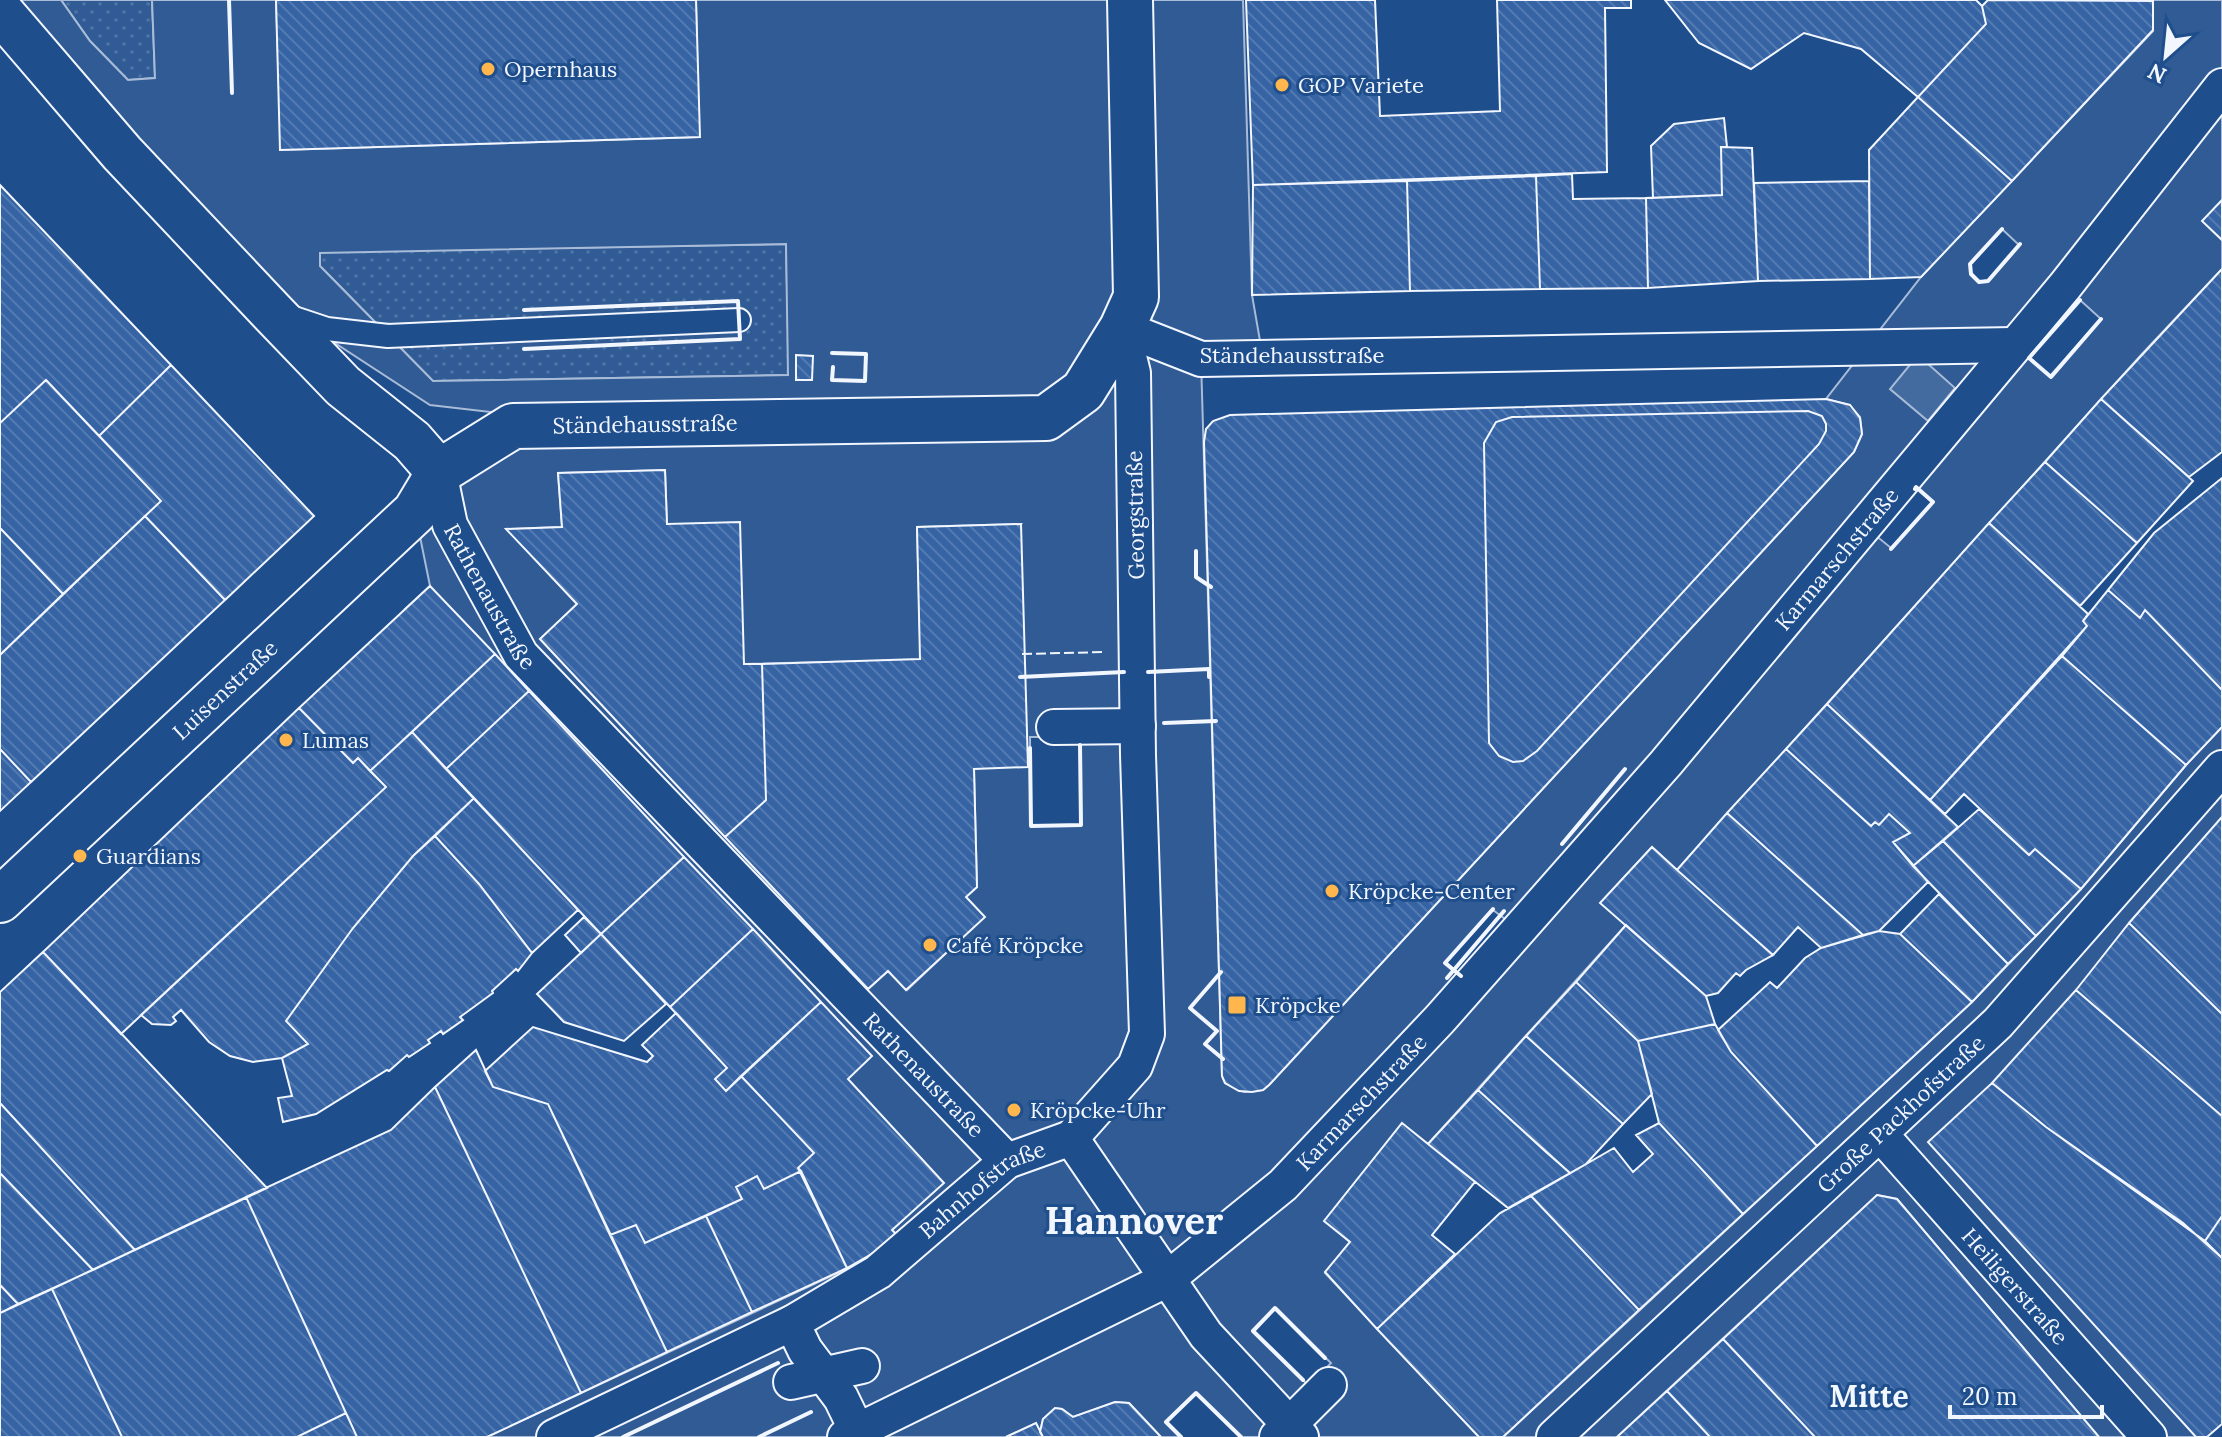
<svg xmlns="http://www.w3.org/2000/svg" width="2222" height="1437" font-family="Lora,serif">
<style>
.grass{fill:url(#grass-dots);stroke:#a8bbd7;stroke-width:2}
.built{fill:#305b95;stroke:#a8bbd7;stroke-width:2;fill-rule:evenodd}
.water{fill:#446ba0;stroke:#a8bbd7;stroke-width:2}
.building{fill:url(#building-back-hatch);stroke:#f2f6ff;stroke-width:2}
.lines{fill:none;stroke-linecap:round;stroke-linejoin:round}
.service-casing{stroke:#f2f6ff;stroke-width:26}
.pedestrian-casing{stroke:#f2f6ff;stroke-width:38}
.minor-casing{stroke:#f2f6ff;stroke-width:48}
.service{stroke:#1f4e8c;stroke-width:22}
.pedestrian{stroke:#1f4e8c;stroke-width:34}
.minor{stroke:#1f4e8c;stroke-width:44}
.fence{stroke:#f2f6ff;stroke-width:2;stroke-dasharray:10 4;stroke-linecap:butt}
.wall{stroke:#f2f6ff;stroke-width:4}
.poi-dot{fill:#ffb74d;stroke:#1f4e8c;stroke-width:3}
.labels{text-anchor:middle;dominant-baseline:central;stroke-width:6;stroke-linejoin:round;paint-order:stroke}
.poi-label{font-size:22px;fill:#f2f6ff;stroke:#1f4e8c;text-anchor:start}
.street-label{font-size:22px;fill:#f2f6ff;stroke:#1f4e8c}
.district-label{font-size:30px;font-weight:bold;fill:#f2f6ff;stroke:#1f4e8c}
.town-label{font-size:38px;font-weight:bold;fill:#f2f6ff;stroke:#1f4e8c}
</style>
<defs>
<pattern id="grass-dots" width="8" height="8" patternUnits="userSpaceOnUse" patternTransform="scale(2)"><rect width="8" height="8" fill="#305b95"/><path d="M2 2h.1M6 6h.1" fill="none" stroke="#4e73a5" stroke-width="1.8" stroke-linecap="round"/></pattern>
<pattern id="building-back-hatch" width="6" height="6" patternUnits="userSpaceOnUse" patternTransform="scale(2)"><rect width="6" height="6" fill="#3563a3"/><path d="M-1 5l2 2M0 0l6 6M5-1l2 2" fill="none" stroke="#537ab1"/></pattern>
</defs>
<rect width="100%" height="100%" fill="#1f4e8c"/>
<path class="grass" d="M61,0H152L155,78L128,80L90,41Z
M786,244L789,375L433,381L320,266V252Z"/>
<path class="built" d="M0,0H61L90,41L128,80L155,78L152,0H276L281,150L699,137L696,0H1243L1252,295L1263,358L1201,359L1222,1076L1225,1083L1244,1092L1263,1090L1269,1085L1854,452L1862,434L1860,417L1849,405L1826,399L1921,277L2153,31L2152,0H2222V269L2141,355L1677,870L1652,847L1606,897L1601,903L1626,925L1428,1144L1402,1124L1325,1220L1350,1242L1325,1273L1479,1437H1241L1196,1393L1166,1422L1181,1437H1161L1129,1403L1115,1402L1073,1417L1062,1409L1055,1408L1043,1419L1040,1432L1036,1423L1006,1437H487L855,1265L881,1248L896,1234L892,1230L943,1183L405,609L430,586L415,512L439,472L584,423L430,405L266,298ZM2002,229L2019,245L1988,281H1979L1971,274L1970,265ZM786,244L788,375L433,381L320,266V253ZM2080,300L2101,319L2050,376L2029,357ZM665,470L667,524L744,664L917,660L974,769L977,887L966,897L984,917L907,990L888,971L868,989L540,639L577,604L507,529L562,527L558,473ZM1917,487L1933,502L1891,548L1875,535ZM1021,524L920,637L917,527ZM1030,737H1080L1081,825H1031ZM1493,910L1517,928L1469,983L1446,962ZM1275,1309L1331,1363L1309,1386L1253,1331Z
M2222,727V817L2129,923L2196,1437H2099L1897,1199L1877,1195L1617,1437H1503L1972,1002L2081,889L2186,765Z"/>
<path class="water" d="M1918,355L1955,388L1928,421L1890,389Z"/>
<path class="building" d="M276,0H696L700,137L280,150Z
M1246,0H1375L1380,116L1500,111L1497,0H1631V8H1605L1607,172L1253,185Z
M1665,0H1976L1982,6L1986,24L1918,97L1861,49L1804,33L1751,69L1699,43Z
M1988,0L2153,1V30L2012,181L1918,97L1986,24L1982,6Z
M1918,97L2012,181L1921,277L1870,279L1869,150Z
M1724,118L1727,147H1721L1722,195L1653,198L1651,146L1674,124Z
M1721,147L1752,148L1758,281L1648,288L1646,198L1722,195Z
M1572,174L1573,199L1646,198L1648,288L1540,289L1536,176Z
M1536,176L1540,289L1410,291L1407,181Z
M1407,181L1410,291L1252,295L1253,185Z
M1869,181L1870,279L1758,281L1754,183Z
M0,185L171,365L99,436L46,380L0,423Z
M2222,200V240L2202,221Z
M2222,269V452L2189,477L2101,399Z
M796,355L813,356L812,380H796Z
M171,365L314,516L225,600L145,516L161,501L99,436Z
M46,380L161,501L63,594L0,528V423Z
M1826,399L1850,405L1860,418L1862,434L1854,452L1269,1085L1263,1090L1252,1092L1239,1091L1225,1083L1222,1076L1204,442L1206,429L1213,421L1230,415Z
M2101,399L2193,481L2137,543L2045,462Z
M1808,411L1822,416L1826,424V431L1819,444L1537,751L1523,761L1513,762L1499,756L1489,743L1484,443L1496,422L1512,417Z
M2045,462L2137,543L2080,606L1989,523Z
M665,470L667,524L740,522L744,664H762L766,800L725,837L540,639L577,604L506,529L562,527L558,473Z
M2222,478V690L2145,610L2140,618L2108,590L2154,533Z
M145,516L225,600L31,782L0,749V655Z
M1989,523L2088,614L2083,621L2087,626L1930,800L1827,704Z
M1021,524L1028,767L974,769L977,887L966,897L985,917L906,990L888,971L868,989L725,837L766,800L762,664L920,659L917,527Z
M0,528L63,594L0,655Z
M430,586L495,654L370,771L358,758L353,763L299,708Z
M2108,590L2140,618L2145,610L2222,690V727L2186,765L2062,656L2087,626L2083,621Z
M495,654L529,691L446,769L412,732Z
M2062,656L2186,765L2081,889L2035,849L2029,855L1964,794L1945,814L1930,800Z
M529,691L684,857L601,934L446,769Z
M1827,704L1958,827L1913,866L1893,842L1910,833L1889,814L1879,825L1875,822L1871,826L1786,749Z
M299,708L353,763L358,758L386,787L121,1034L43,952Z
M412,732L474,798L413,856L353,928L286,1021L308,1044L282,1058L253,1062L230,1056L209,1042L181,1010L173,1017L176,1021L171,1025L152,1024L141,1015L386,787L370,771Z
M0,749L31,782L0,811Z
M1786,749L1871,826L1875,822L1879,825L1889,814L1910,833L1893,842L1928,882L1879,931L1863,935L1727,813Z
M474,798L578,910L532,953L479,884L435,836Z
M1979,809L2029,855L2035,849L2081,889L2036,936L1943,841Z
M1727,813L1804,882L1863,935L1821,948L1798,927L1773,955L1677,870Z
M2222,817V1014L2129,923Z
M435,836L479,884L532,953L518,971L516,969L492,991L493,993L460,1017L463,1020L443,1034L441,1031L428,1040L430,1043L409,1057L407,1055L389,1071L387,1070L316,1114L283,1122L278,1098L292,1096L282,1058L308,1044L286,1021L353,928L413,856Z
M1943,841L2036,936L2008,964L1913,866Z
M1652,847L1677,870L1773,955L1746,970L1740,976L1736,973L1718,993L1706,996L1600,903Z
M684,857L753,929L670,1007L601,934Z
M1939,894L2008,964L1972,1002L1900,934Z
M584,917L601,934L581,953L565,935Z
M2129,923L2222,1014V1116L2076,990Z
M1626,925L1706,996L1715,1024L1638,1041L1576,982Z
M753,929L821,1002L726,1091L715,1079L727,1068L670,1007Z
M1879,931L1900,934L1972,1002L1817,1146L1731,1052L1718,1030L1770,982L1777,988L1805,958L1821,948Z
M601,934L666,1004L624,1041L564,1022L537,994Z
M43,952L117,1029L267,1188L135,1250L0,1103V992Z
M1576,982L1638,1041L1652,1094L1623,1124L1526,1036Z
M2076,990L2222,1116V1216L2205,1241L2046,1127L1992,1083Z
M821,1002L872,1056L848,1079L944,1183L892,1230L896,1234L882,1248L847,1268L798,1168L814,1153L741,1076Z
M676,1013L727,1068L715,1079L726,1091L741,1076L814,1153L798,1168L801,1171L764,1189L757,1176L736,1187L742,1199L645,1243L636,1225L610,1235L548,1104L493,1087L485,1071L533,1027L647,1062L653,1056L642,1045Z
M1715,1024L1731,1052L1817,1146L1743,1214L1659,1123L1638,1041Z
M1526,1036L1623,1124L1586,1164L1570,1173L1478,1090Z
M476,1050L493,1087L548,1104L667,1352L581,1393L435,1087Z
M1992,1083L2046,1127L2183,1223L2222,1258V1424L2207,1437H2196L1928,1142Z
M435,1087L581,1393L487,1437H357L246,1197L391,1130Z
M1478,1090L1546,1152L1570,1173L1508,1208L1428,1144Z
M0,1103L135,1250L93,1270L0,1173Z
M1402,1123L1475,1182L1432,1235L1455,1254L1377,1329L1325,1272L1350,1242L1324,1221Z
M1659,1123L1743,1214L1639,1310L1531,1196L1614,1148L1633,1172L1653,1154L1636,1135Z
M801,1171L847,1268L752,1312L706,1216L742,1199L736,1187L757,1176L764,1189Z
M0,1173L52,1227L93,1270L18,1304L0,1285Z
M1877,1195L1897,1199L2099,1437H1815L1723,1339Z
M1531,1196L1639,1310L1503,1437H1479L1377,1329L1500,1213Z
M246,1197L346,1413L297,1437H122L52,1289Z
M706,1216L752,1312L667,1352L610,1235L636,1225L645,1243Z
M2222,1216V1258L2205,1241Z
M0,1285L18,1304L0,1313Z
M52,1289L122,1437H0V1313Z
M1723,1339L1739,1356L1815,1437H1710L1683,1408L1667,1391Z
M1667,1391L1710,1437H1617Z
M1115,1402L1129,1403L1161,1437H1043L1040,1432L1043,1419L1055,1408L1062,1409L1073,1417Z
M346,1413L357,1437H297Z
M1036,1423L1043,1437H1006Z"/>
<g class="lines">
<g class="service-casing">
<path id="service" d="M288,316L327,329L388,336L739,320"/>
</g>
<g class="pedestrian-casing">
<g id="pedestrian">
<path d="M1122,328L1201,359L2014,345"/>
<path id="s1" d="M439,472L450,525L521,655L1007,1161"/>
<path d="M1054,727L1138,726"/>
<path id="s2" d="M1881,1135L2149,1437"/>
<path d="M1071,1138L1206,1335L1301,1437"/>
<path d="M792,1323L805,1350L841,1398L857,1431"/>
<path d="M791,1382L862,1366"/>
<path id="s3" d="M554,1437L792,1323L878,1272L1007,1161L1071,1138L1135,1066L1147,1034L1138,755L1133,373L1122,328"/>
<path id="s4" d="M845,1437L1166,1280L1283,1185L1440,1019L1666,763L2065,286L2222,86"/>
<path d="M1277,1437L1329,1385"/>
<path id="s5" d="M1554,1437L1998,1023L2222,768"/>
</g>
</g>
<g class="minor-casing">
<g id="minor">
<path d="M0,11L122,153L271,311L343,386L412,441L439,472"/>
<path id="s6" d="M0,900L415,512L439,472L513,426L1046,418L1083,391L1122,328L1136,297L1130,0"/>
</g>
</g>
<use href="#service" class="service"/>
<use href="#pedestrian" class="pedestrian"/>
<use href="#minor" class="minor"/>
<path class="fence" d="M1022,654L1104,652"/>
<path class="wall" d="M229,0L232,93
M2002,229L1970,264L1971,274L1979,282L1988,281L2020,244
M2080,300L2029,358L2051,377L2101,319
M524,310L738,301L740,339L524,349
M832,353L866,354L865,381L832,380L833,367
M1891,549L1933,502L1916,487L1915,489
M1196,551V577L1211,587
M1148,672L1209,669V677
M1020,677L1124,672
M1164,723L1216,721
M1030,748L1031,826L1081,825L1080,745
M1562,844L1625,769
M1221,972L1190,1008L1217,1031L1205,1044L1223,1059
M1461,976L1445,963L1493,909
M1447,978L1504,911
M1303,1380L1253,1331L1275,1308L1325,1358
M623,1437L778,1363
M759,1437L811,1412
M1181,1437L1166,1422L1196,1393L1241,1437"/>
</g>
<g class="poi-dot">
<circle cx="488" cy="69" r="8"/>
<circle cx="1282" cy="85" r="8"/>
<circle cx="286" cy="740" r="8"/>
<circle cx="80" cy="856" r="8"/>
<circle cx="1332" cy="891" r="8"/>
<circle cx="930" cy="945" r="8"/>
<rect x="1227" y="995" width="20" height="20" rx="4"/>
<circle cx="1014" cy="1110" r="8"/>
</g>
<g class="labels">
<g class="poi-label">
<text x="504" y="69">Opernhaus</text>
<text x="1298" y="85">GOP Variete</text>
<text x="302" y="740">Lumas</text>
<text x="96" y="856">Guardians</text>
<text x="1348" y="891">Kröpcke-Center</text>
<text x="946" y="945">Café Kröpcke</text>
<text x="1255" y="1005">Kröpcke</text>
<text x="1030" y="1110">Kröpcke-Uhr</text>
</g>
<g class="street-label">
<text x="1292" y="355">Ständehausstraße</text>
<text stroke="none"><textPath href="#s6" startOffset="834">Ständehausstraße</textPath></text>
<text transform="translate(1135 515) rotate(-91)">Georgstraße</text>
<text stroke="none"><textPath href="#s4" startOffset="1344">Karmarschstraße</textPath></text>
<text stroke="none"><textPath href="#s1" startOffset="136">Rathenaustraße</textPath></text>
<text stroke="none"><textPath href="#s6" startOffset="308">Luisenstraße</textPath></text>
<text stroke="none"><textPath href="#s1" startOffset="784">Rathenaustraße</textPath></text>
<text stroke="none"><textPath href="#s4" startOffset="622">Karmarschstraße</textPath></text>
<text stroke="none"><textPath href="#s5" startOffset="474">Große Packhofstraße</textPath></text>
<text stroke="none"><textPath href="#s3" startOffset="498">Bahnhofstraße</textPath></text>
<text stroke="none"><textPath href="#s2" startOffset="202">Heiligerstraße</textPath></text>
</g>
<g class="district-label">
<text x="1869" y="1396">Mitte</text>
</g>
<g class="town-label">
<text x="1134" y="1220">Hannover</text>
</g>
</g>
<g transform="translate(2166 56) rotate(207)" stroke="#1f4e8c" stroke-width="6" paint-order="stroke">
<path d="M0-6L14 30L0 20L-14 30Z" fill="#f2f6ff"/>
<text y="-12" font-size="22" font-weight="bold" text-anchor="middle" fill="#f2f6ff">N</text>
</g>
<path d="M1950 1405v12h152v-12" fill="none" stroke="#f2f6ff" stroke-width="4"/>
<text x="1962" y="1405" font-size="24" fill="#f2f6ff" stroke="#1f4e8c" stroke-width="6" paint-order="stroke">20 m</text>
</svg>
